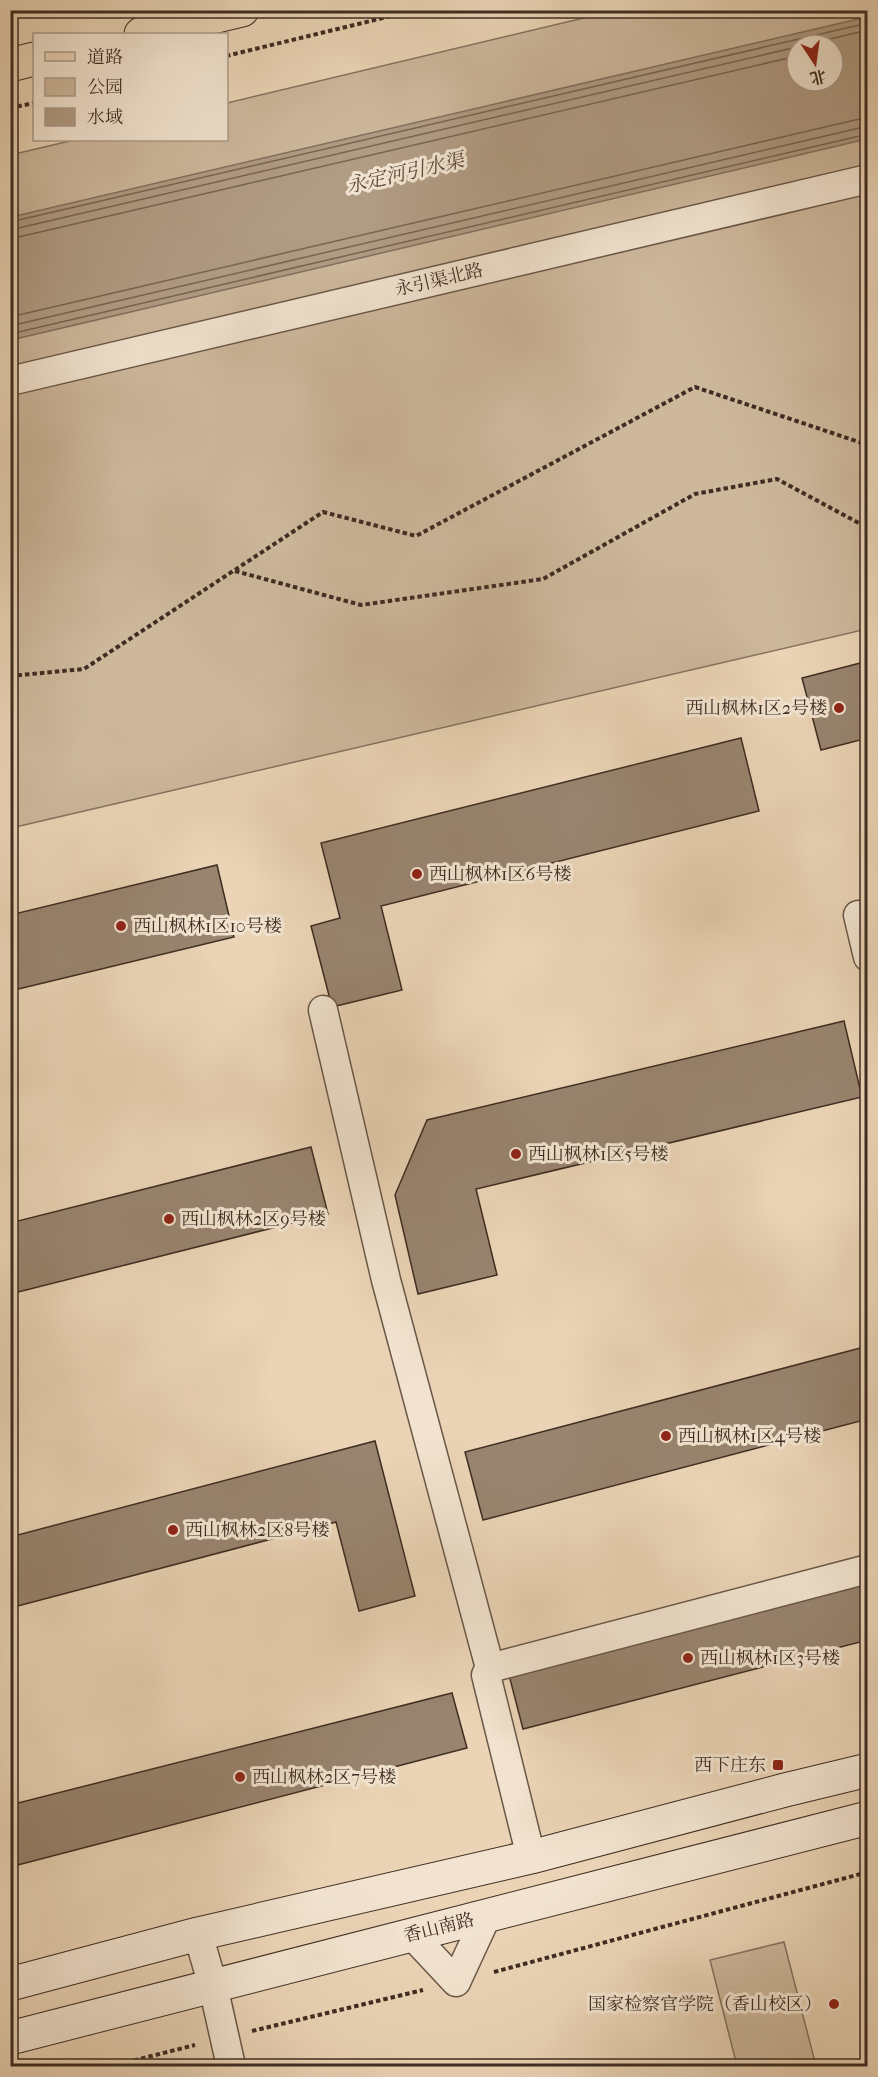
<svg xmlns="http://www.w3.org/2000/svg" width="878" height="2077" font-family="'IM FELL French Canon','Noto Serif SC',serif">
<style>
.green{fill:#cdb89c;stroke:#867260;stroke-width:1.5;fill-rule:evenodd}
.water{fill:#b09b83;stroke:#836f5d;stroke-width:1.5;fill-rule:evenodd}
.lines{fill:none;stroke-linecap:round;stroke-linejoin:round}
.shore{stroke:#786453;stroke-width:1.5}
.building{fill:#98846f;stroke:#3f2d23;stroke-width:1.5}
.minor-casing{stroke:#6a5748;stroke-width:31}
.secondary-casing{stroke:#3f2d23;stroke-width:35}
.primary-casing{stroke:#3f2d23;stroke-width:35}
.path{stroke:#3f2d23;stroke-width:4;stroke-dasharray:4.5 3;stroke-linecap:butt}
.minor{stroke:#f1e3cf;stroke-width:28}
.secondary{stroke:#f1e3cf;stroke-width:33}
.primary{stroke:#ead4b5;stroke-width:33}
.poi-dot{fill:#8f2418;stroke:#f1e3cf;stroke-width:2}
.labels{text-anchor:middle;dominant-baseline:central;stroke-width:6;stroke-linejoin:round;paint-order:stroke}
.street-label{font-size:18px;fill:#3f2d23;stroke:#f1e3cf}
.poi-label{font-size:18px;fill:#3f2d23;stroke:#f1e3cf;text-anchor:start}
.water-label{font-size:20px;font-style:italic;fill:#5b483b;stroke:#f1e3cf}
</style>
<rect width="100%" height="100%" fill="#ead4b5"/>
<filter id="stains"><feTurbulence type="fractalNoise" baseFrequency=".00333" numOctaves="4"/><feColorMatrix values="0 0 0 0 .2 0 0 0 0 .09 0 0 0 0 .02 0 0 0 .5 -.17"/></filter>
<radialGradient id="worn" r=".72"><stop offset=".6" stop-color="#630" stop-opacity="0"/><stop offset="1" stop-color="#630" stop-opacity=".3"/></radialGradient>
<path class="green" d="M613,11H867V629L11,828L10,155L74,140H226L227,103ZM797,45H833V81H797Z
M784,1942L816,2066H737L710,1960Z"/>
<path class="water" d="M867,17V139L11,340V217ZM797,45H833V81H797Z"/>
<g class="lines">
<path class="shore" d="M805,45L868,30
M10,222L868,23
M10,230L797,47
M10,239L797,56
M10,317L868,117
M10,326L868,126
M10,334L868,134"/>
</g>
<path class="building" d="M868,661V738L821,750L802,678Z
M741,738L759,811L381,906L402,990L332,1007L311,926L340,918L321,843Z
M217,865L234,937L10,991V915Z
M844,1021L862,1097L476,1189L497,1275L418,1294L395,1195L427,1120Z
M311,1147L328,1214L10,1294V1223Z
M868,1346V1419L483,1520L465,1452Z
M375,1441L415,1596L359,1611L336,1522L10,1608V1537Z
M868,1583V1640L523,1729L509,1675Z
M452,1693L467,1748L10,1867V1805Z"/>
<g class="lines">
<g class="minor-casing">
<path id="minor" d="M10,381L868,179
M858,915L868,957
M323,1010L386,1280L490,1668
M531,1857L486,1675L490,1668L868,1569
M198,1934L213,1986L231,2066
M412,1935L456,1982L487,1915"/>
</g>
<g class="secondary-casing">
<path id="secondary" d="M10,1984L198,1934L531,1857L785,1790L868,1770
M10,2038L868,1818"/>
</g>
<g class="primary-casing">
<path id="primary" d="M141,34L242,10
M10,65L34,59"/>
</g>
<path class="path" d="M226,56L416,10
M10,108L34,103
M235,571L361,605L543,579L695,494L777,479L868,528
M10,676L84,669L323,512L416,536L695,387L868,445
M494,1972L868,1872
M252,2031L423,1990
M112,2066L195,2045"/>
<use href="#minor" class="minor"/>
<use href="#secondary" class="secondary"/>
<use href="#primary" class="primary"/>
</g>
<g class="poi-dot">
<circle cx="839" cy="708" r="6"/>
<circle cx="417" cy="874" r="6"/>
<circle cx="121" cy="926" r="6"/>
<circle cx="516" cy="1154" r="6"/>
<circle cx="169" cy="1219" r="6"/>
<circle cx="666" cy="1436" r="6"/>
<circle cx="173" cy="1530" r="6"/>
<circle cx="688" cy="1658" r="6"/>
<rect x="772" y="1759" width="12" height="12" rx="3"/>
<circle cx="240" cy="1777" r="6"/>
<circle cx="834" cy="2004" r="6"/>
</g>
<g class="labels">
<g class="street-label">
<text transform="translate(439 280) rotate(-13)">永引渠北路</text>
<text transform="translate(439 1928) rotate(-14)">香山南路</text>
</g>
<g class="poi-label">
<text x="827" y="708" text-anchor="end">西山枫林1区2号楼</text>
<text x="429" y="874">西山枫林1区6号楼</text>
<text x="133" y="926">西山枫林1区10号楼</text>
<text x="528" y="1154">西山枫林1区5号楼</text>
<text x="181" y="1219">西山枫林2区9号楼</text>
<text x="678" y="1436">西山枫林1区4号楼</text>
<text x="185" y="1530">西山枫林2区8号楼</text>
<text x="700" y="1658">西山枫林1区3号楼</text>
<text x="766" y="1765" text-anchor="end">西下庄东</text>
<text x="252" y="1777">西山枫林2区7号楼</text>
<text x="822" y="2004" text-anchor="end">国家检察官学院（香山校区）</text>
</g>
<g class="water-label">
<text transform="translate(405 173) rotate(-13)">永定河引水渠</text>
</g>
</g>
<rect width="878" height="2077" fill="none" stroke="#ead4b5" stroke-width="36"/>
<rect x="12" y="12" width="854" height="2053" fill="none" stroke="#3f2d23" stroke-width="3"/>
<rect x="18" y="18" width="842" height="2041" fill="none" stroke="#3f2d23" stroke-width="1.5"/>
<rect x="33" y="33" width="195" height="108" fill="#f1e3cf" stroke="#aa9a8a" stroke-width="1.5"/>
<rect x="45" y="52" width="30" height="9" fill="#ead4b5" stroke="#aa9a8a" stroke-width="1.5"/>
<text x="87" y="63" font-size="18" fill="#3f2d23">道路</text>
<rect x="45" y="78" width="30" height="18" fill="#cdb89c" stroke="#aa9a8a" stroke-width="1.5"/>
<text x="87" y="93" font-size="18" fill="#3f2d23">公园</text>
<rect x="45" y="108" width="30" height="18" fill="#b09b83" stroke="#aa9a8a" stroke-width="1.5"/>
<text x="87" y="123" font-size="18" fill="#3f2d23">水域</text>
<g transform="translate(815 63) rotate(167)"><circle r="28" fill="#f1e3cf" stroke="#aa9a8a" stroke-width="1.5"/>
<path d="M0-4.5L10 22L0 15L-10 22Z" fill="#8f2418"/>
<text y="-9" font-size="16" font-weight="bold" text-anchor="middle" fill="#3f2d23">北</text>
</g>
<rect width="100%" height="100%" filter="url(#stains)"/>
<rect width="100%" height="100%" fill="url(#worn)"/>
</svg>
